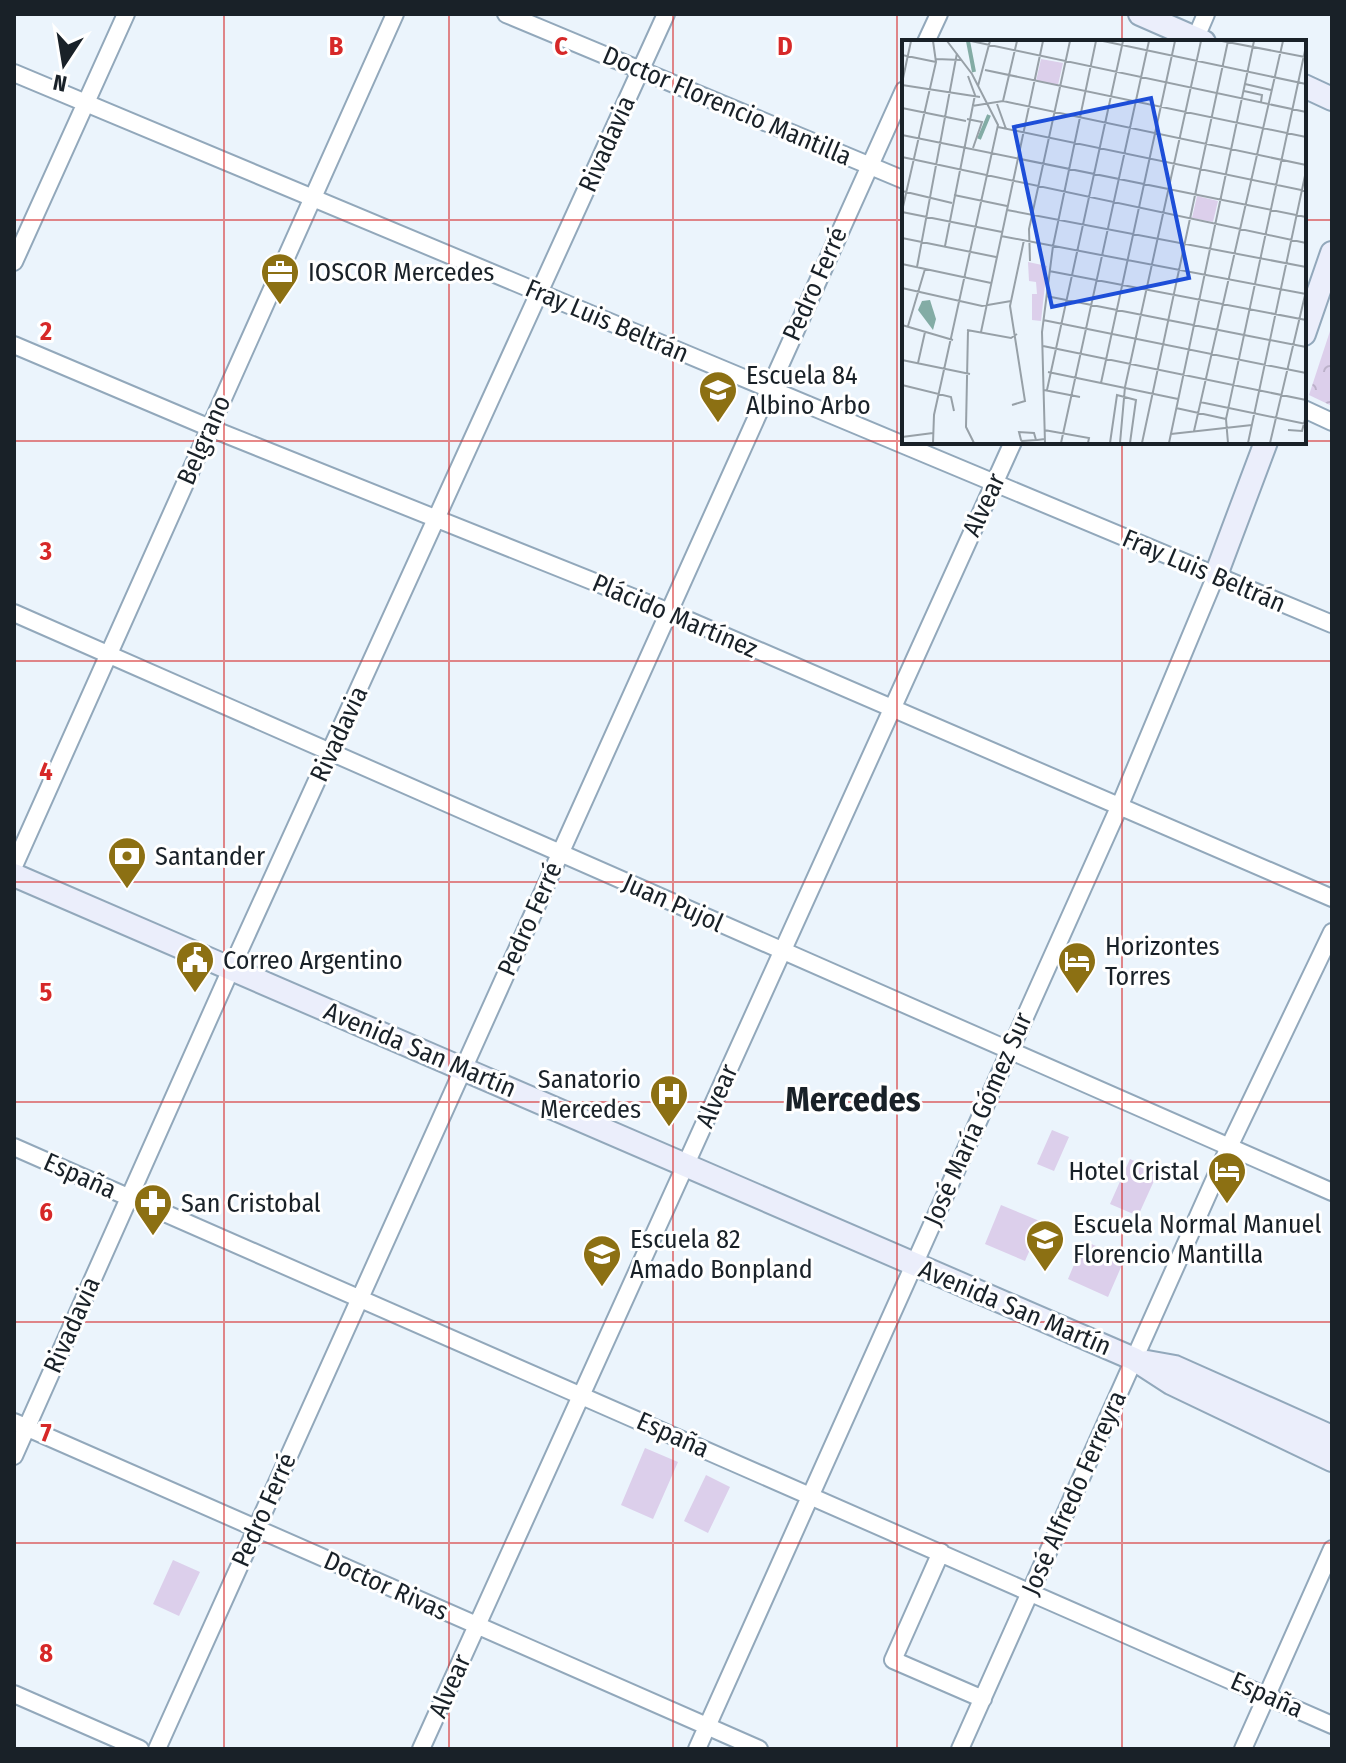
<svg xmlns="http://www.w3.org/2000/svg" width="1346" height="1763" font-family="'Fira Sans Condensed',sans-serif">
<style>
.park{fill:url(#park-crowns)}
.garden{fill:#dccfeb}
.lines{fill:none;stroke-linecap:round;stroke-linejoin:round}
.street-casing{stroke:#92a8bb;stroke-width:20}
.secondary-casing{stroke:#92a8bb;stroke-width:26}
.street{stroke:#fff;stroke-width:16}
.secondary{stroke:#ebeefb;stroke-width:22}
.grid{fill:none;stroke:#d62828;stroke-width:2;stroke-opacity:0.55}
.labels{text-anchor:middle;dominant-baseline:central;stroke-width:6;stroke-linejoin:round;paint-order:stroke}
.street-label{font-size:26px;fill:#192128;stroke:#fff}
.poi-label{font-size:26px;fill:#192128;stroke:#fff;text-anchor:start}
.district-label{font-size:34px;font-weight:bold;fill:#192128;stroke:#fff}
.inset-river{fill:none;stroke:#83aca5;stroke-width:4}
.inset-road{fill:none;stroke:#97a0a7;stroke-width:2}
.view{fill:#1d4ed8;fill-opacity:0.15;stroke:#1d4ed8;stroke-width:4}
.inset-edge{fill:none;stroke:#192128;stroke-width:4}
.grid-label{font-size:26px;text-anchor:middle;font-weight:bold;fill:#d62828;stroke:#fff;stroke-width:6;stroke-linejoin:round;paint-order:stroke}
</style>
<defs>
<pattern id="park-crowns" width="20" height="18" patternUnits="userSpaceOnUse" patternTransform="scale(2)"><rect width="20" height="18" fill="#dccfeb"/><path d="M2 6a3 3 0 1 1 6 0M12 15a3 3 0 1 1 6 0" fill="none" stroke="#bcb1ca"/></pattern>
</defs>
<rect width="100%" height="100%" fill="#ebf4fc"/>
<path class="park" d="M1332,325V406L1309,395Z"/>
<path class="garden" d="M1052,1130L1069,1137L1054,1171L1037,1164Z
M1130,1159L1158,1172L1138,1216L1110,1204Z
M1001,1205L1042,1222L1025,1261L985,1244Z
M1084,1241L1125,1258L1108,1297L1068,1279Z
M645,1448L678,1462L653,1519L621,1505Z
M706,1475L730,1487L708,1533L684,1521Z
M173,1560L200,1572L179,1616L153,1604Z"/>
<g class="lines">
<g class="street-casing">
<path id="street" d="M506,14L904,180
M926,42L939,14
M1194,42L1206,14
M14,73L1332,624
M14,262L126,14
M14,345L210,428L667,611L1332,898
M1304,409L1332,422
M14,613L1332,1192
M14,866L395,14
M14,1147L1332,1725
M14,1422L759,1749
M14,1456L231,969L666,14
M941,1552L893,1660L983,1699
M14,1694L140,1749
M157,1749L904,90
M421,1749L1013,442
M697,1749L1120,805L1216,575
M960,1749L1229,1147L1332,932
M1243,1749L1332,1549"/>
</g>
<g class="secondary-casing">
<path id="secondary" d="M1140,14L1204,42
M1304,86L1332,99
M1304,334L1332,253
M1216,575L1266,442
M14,875L1134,1359L1171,1383L1332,1460
M1147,1362L1175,1367L1332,1437"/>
</g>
<use href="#street" class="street"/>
<use href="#secondary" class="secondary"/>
</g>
<path class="grid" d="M224,14V1749M449,14V1749M673,14V1749M897,14V1749M1122,14V42M14,220H904M1304,220H1332M14,441H904M1304,441H1332M1122,442V1749M14,661H1332M14,882H1332M14,1102H1332M14,1322H1332M14,1543H1332"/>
<defs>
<g id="office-pin" transform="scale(2)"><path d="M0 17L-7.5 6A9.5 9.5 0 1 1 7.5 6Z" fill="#8c7013" stroke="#fff"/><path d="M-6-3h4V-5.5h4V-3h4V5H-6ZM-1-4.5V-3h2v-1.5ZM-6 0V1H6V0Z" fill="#fff"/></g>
<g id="school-pin" transform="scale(2)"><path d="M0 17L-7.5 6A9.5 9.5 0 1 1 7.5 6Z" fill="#8c7013" stroke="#fff"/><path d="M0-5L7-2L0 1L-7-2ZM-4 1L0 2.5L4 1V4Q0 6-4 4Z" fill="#fff"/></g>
<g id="bank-pin" transform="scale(2)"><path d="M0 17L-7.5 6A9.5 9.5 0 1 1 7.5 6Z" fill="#8c7013" stroke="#fff"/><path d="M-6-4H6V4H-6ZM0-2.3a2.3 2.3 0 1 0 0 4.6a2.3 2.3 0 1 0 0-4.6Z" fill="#fff"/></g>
<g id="civic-pin" transform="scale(2)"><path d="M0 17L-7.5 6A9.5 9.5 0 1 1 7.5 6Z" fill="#8c7013" stroke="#fff"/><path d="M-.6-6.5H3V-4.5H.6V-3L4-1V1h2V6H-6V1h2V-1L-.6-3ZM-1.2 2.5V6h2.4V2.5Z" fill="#fff"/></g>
<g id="hotel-pin" transform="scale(2)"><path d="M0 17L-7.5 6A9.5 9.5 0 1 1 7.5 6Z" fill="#8c7013" stroke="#fff"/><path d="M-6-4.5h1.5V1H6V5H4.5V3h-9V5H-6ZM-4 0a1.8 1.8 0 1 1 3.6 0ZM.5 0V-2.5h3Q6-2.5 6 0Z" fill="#fff"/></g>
<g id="hospital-pin" transform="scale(2)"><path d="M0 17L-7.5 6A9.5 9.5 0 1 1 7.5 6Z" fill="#8c7013" stroke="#fff"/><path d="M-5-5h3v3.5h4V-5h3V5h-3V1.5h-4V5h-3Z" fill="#fff"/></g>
<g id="pharmacy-pin" transform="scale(2)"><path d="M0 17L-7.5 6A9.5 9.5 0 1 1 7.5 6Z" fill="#8c7013" stroke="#fff"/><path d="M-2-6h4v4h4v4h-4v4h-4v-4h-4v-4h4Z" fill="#fff"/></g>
</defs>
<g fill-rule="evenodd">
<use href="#office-pin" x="280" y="272"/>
<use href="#school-pin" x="718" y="390"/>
<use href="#bank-pin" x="127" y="856"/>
<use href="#civic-pin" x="195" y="960"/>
<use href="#hotel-pin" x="1077" y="961"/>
<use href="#hospital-pin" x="669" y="1094"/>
<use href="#hotel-pin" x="1227" y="1171"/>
<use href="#pharmacy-pin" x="153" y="1203"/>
<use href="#school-pin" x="1045" y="1239"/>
<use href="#school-pin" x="602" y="1254"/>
</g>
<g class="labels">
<g class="street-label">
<text transform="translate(727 106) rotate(23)">Doctor Florencio Mantilla</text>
<text transform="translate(607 144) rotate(-66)">Rivadavia</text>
<text transform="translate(815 284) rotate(-66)">Pedro Ferré</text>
<text transform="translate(607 321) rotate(23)">Fray Luis Beltrán</text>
<text transform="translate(204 440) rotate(-66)">Belgrano</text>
<text transform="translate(984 505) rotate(-65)">Alvear</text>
<text transform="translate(1204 571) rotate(23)">Fray Luis Beltrán</text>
<text transform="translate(675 616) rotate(23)">Plácido Martínez</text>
<text transform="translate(339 734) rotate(-65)">Rivadavia</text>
<text transform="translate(673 903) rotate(24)">Juan Pujol</text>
<text transform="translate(530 919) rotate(-66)">Pedro Ferré</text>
<text transform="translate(420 1050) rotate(23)">Avenida San Martín</text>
<text transform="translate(717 1096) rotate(-66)">Alvear</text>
<text transform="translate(978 1119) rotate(-66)">José María Gómez Sur</text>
<text transform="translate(80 1176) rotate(24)">España</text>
<text transform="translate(1015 1308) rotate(23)">Avenida San Martín</text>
<text transform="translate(72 1325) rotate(-66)">Rivadavia</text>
<text transform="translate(673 1435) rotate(24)">España</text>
<text transform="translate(1074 1493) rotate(-66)">José Alfredo Ferreyra</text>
<text transform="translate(264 1510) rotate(-66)">Pedro Ferré</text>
<text transform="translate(386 1586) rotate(24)">Doctor Rivas</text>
<text transform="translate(450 1686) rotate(-66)">Alvear</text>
<text transform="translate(1267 1695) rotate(24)">España</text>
</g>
<g class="poi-label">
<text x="308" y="272">IOSCOR Mercedes</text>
<text x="746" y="375">Escuela 84<tspan x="746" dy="30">Albino Arbo</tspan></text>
<text x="155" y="856">Santander</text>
<text x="1105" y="946">Horizontes<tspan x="1105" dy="30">Torres</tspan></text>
<text x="223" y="960">Correo Argentino</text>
<text x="641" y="1079" text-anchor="end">Sanatorio<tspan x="641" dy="30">Mercedes</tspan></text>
<text x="1199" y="1171" text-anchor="end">Hotel Cristal</text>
<text x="181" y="1203">San Cristobal</text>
<text x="1073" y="1224">Escuela Normal Manuel<tspan x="1073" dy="30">Florencio Mantilla</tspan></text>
<text x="630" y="1239">Escuela 82<tspan x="630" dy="30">Amado Bonpland</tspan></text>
</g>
<g class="district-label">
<text x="853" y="1099">Mercedes</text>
</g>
</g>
<g transform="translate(902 40)">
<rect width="404" height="404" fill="#ebf4fc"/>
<path d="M139,19L161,23L156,45L134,41ZM295,156L316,161L311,182L290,178ZM126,222L145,226L139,281L130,280V254H135L134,242L127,241Z" fill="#dccfeb"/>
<path d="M28,260L34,279L31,290L16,270L20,261Z" fill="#83aca5"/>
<path class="inset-river" d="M66,1L72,32M77,99L87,75"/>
<path class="inset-road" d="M69,1L404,72M201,1L404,44M320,1L403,17M0,15L34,22M34,19L59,20M83,30L404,97M0,43L9,1M343,44L369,50M0,45L78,57M76,46L88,1M342,51L360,55L359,62M101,61L115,1M95,64L104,89M70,66L101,61L404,125M0,68L64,81M65,79L80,82L71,108M96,87L404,151M0,95L404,177M0,117L404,203M0,151L50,163M52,155L105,166M105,170L404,227M0,171L34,22L31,1M0,172L100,192M99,196L404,254M0,198L94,217M43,206L73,55L66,36M151,206L194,1M128,221L127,189L168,1M0,224L89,243M15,227L55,13M147,231L404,280M0,248L80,266L109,261M144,256L342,295M141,280L404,333M0,285L51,300M6,286L23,229M65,290L109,298L115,294M66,290L64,387L72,403M79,292L141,1M342,295L404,307M141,306L404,360M0,320L68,334M16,323L23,292M146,332L276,359M199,343L273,1M0,345L49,357L52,371M142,350L178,357M145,350L221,1M298,362L404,384M110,365L123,361L108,266L122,200M274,368L324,379M142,390L187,398L186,403M386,390L400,391L404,376M292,391L381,1M269,394L350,385M0,397L31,393M134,400L132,393L117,392L119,400L120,401L134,400H135L143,399M31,403L32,375L96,85L70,34L45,1M143,403L140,292L151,206M159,403L247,1M208,403L215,355L234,360L228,403M218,403L223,347L299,1M240,403L326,1M267,403L352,1M326,403L324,379L404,6M346,403L404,131M368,403L404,251"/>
<path class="view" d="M249,58L287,238L150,267L112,87Z"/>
<rect width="404" height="404" class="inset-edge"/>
</g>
<g class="grid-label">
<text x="336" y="55">B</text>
<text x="561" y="55">C</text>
<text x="785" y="55">D</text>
<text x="46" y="340">2</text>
<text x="46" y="560">3</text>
<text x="46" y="780">4</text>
<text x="46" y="1001">5</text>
<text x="46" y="1221">6</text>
<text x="46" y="1442">7</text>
<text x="46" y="1662">8</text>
</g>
<rect width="1346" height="1763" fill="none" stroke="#192128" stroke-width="32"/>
<g transform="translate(64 64) rotate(192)" stroke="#ffffff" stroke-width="6" paint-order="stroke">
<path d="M0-6L14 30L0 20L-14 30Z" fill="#192128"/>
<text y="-12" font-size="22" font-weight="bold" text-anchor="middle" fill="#192128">N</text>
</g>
</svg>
